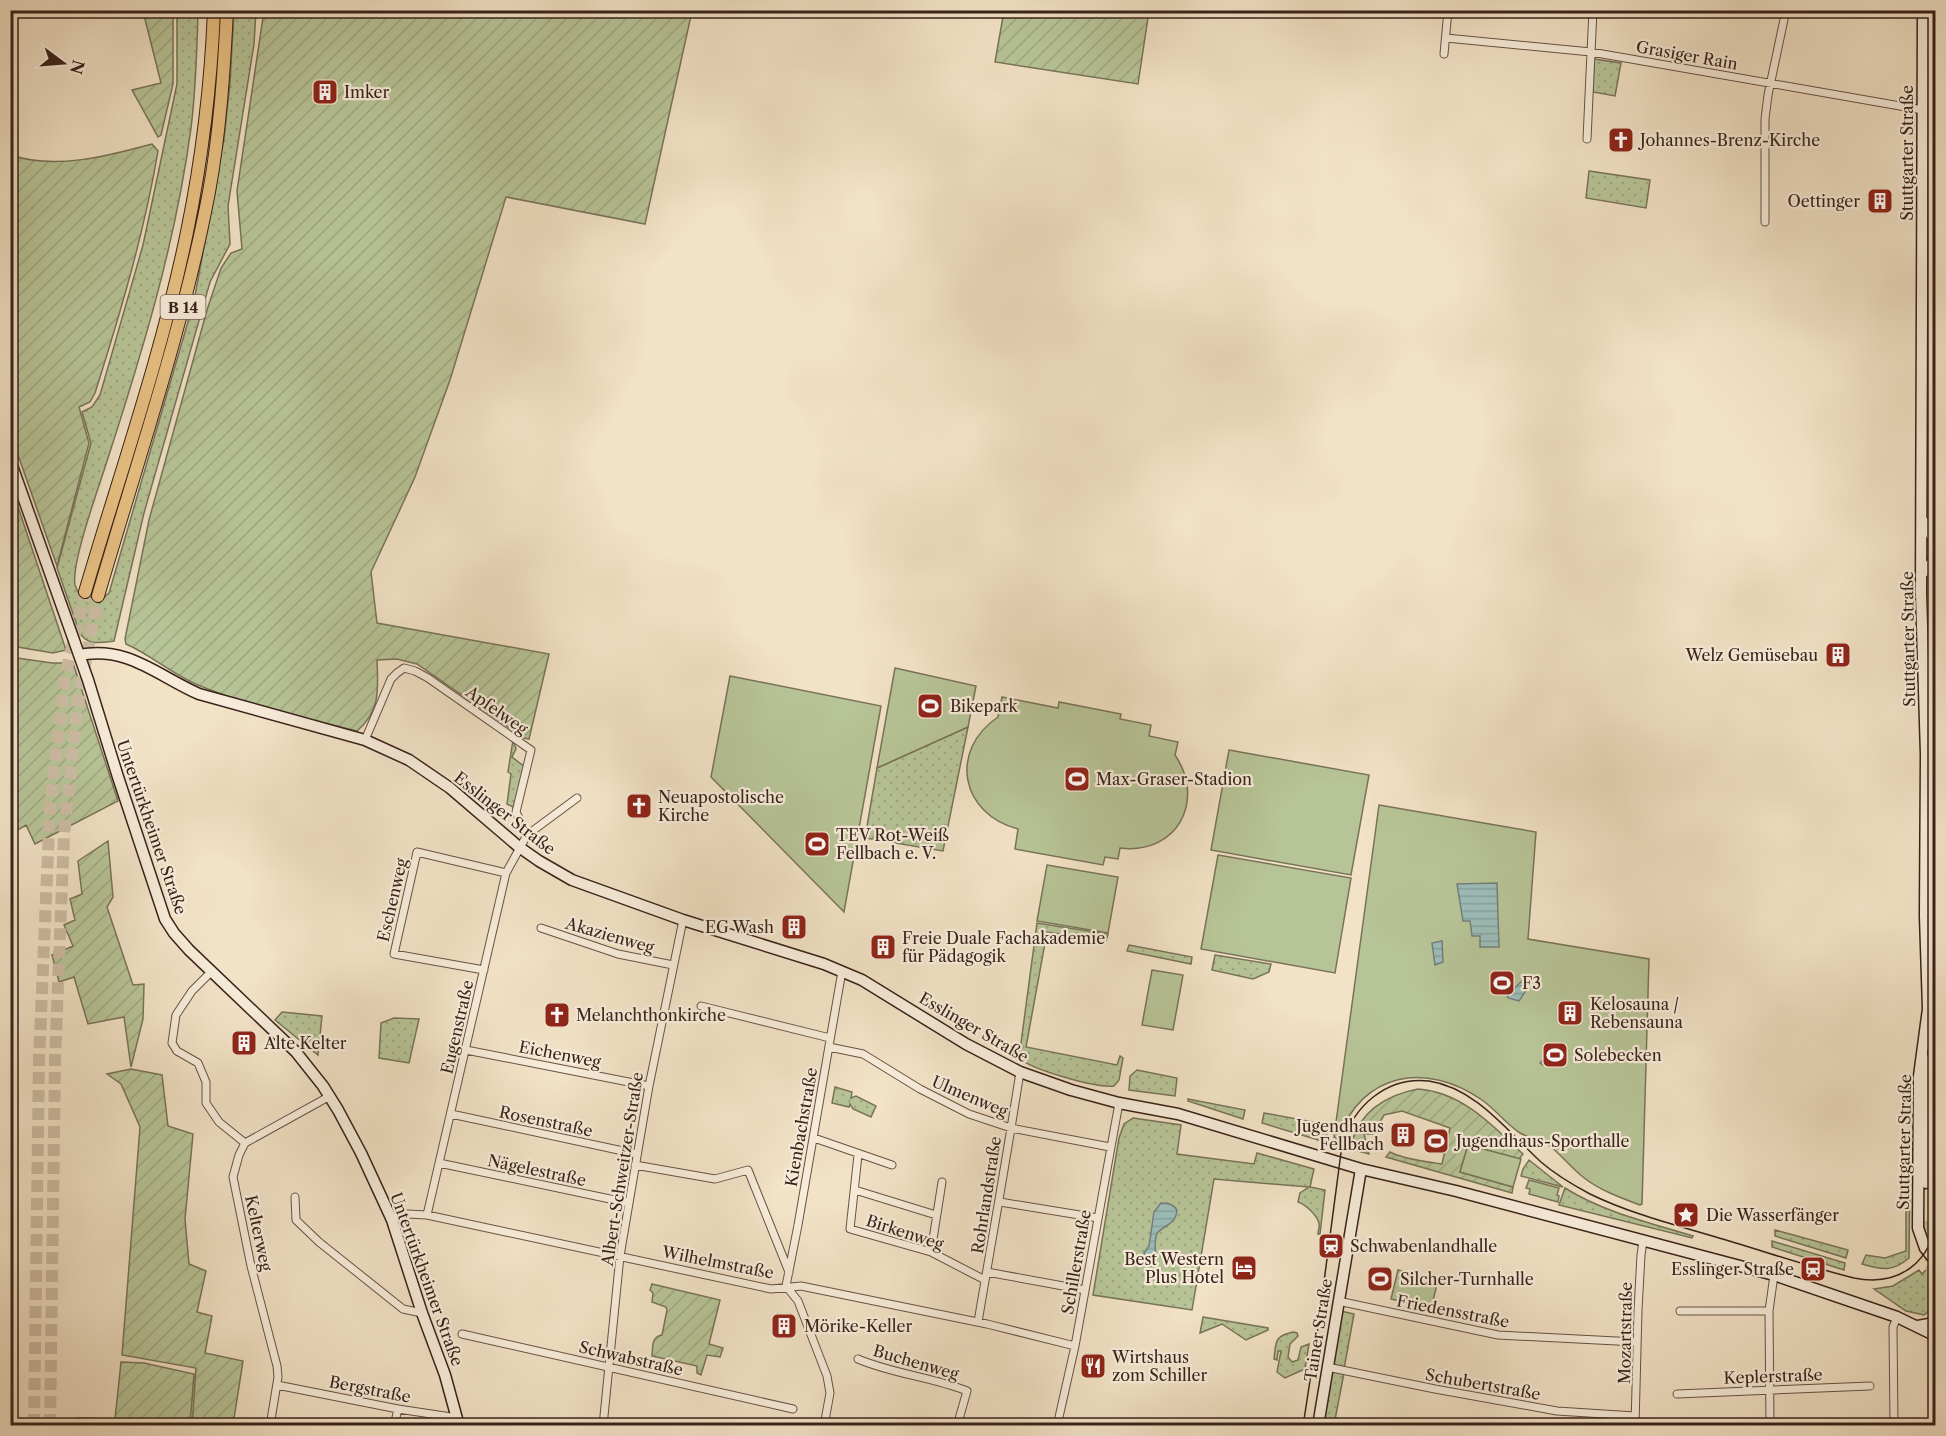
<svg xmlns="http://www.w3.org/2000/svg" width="1946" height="1436" font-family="'Libre Caslon Text',serif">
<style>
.grass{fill:url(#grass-dots);stroke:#787358;stroke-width:1.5}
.garden{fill:url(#garden-furrows);stroke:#787358;stroke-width:1.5}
.pitch{fill:#b7c497;stroke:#787358;stroke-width:1.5}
.water{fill:url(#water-rules);stroke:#747f79;stroke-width:1.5}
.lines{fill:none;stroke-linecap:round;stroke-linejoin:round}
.secondary-tunnel{stroke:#cdbca4;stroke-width:10;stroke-dasharray:10 5;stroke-linecap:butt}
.highway-tunnel{stroke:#cdbca4;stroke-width:12;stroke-dasharray:12 6;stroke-linecap:butt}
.street-casing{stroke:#675245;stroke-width:9}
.secondary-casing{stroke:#39221a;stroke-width:13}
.highway-casing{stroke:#39221a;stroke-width:14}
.street{stroke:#f7ecda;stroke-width:7}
.secondary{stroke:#f7ecda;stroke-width:10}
.highway{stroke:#e9c183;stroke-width:12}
.tram{stroke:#39221a;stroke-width:1.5}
.labels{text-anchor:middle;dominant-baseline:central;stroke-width:4.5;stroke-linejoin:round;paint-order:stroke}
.shield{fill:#f7ecda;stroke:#725f54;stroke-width:1.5}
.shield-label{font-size:15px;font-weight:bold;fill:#39221a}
.street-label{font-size:16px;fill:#39221a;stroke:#f7ecda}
.poi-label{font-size:16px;fill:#39221a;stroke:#f7ecda;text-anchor:start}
</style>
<defs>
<pattern id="grass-dots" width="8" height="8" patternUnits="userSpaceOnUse" patternTransform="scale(1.5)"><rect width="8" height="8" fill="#b7c497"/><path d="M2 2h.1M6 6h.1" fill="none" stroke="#9ea882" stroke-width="1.8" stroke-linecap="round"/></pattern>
<pattern id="garden-furrows" width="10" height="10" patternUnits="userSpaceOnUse" patternTransform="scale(1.5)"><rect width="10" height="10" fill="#b7c497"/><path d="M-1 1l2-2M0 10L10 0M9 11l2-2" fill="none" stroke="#9ea882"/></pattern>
<pattern id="water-rules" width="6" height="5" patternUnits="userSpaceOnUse" patternTransform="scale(1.5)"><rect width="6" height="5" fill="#9cbdb9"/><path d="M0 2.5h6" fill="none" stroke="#87a29e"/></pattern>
</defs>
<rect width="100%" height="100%" fill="#f2e2c6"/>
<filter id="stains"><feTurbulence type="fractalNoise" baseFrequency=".00333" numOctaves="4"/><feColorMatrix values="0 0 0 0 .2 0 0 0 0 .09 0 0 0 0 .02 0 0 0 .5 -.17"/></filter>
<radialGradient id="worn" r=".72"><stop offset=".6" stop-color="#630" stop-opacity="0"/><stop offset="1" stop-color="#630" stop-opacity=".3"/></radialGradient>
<path class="grass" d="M177,11H198C197,50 196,89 191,128C176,241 143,350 108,458C100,484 71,562 75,585C76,588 78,591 79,594L100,600L109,593L194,301L224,139L230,83L234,11H256L254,44L228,206L230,244L210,282L144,513L114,641C99,643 86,646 79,631L57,568L91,443L82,412L92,407L100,395L143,245L177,84Z
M1594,59L1621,63L1615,96L1593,92Z
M1589,171L1650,180L1646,208L1586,198Z
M968,727L943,851L865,838L877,768Z
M513,740L516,749L512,757L525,767L515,808L507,804L511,774L508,772Z
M1037,923L1108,934L1106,941L1047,932L1026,1047L1117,1065L1120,1056L1123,1058L1119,1080L1114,1086C1096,1088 1032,1070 1019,1058Z
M1129,945L1192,957L1191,964L1127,951Z
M1215,955L1271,964L1269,972L1253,979L1212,970Z
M282,1012L322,1016L318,1055L275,1020Z
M394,1018L419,1019L409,1063L379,1058L381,1023Z
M1137,1070L1177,1078L1175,1096L1129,1090L1130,1076Z
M835,1087L852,1092L851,1098L856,1096L876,1106L871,1117L853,1109L850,1104L849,1107L832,1103Z
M1188,1099L1245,1110L1243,1119L1188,1101Z
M1264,1113L1329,1125L1325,1142L1262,1123Z
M1133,1118L1181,1125L1177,1154L1254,1164L1257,1153L1314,1169L1310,1187L1325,1190L1320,1234H1318C1318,1230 1320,1227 1319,1223C1317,1215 1305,1204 1298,1202L1300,1193L1309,1187L1214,1179L1192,1310L1093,1295L1119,1138L1124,1124Z
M1529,1160L1563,1187L1521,1176L1523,1169Z
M1901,1166H1910L1909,1258C1893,1272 1882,1270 1862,1264L1866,1255L1885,1258L1906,1251V1168H1901Z
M1565,1188C1603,1212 1650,1223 1693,1236L1692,1238L1559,1205Z
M1775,1230L1848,1250L1846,1258L1775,1236Z
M1772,1241L1845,1263L1844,1270L1772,1247Z
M1927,1269C1935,1281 1937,1307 1924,1315L1906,1311L1874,1289L1893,1286L1919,1270L1922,1274Z
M1341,1311L1354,1314L1344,1369L1332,1363Z
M1203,1317L1268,1328V1330L1246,1340L1222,1324L1200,1333Z
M1293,1332L1297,1333L1298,1336L1290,1344L1288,1357L1292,1362L1298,1360L1301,1347L1309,1344L1305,1369L1285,1378L1277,1372L1281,1351H1278L1277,1360L1274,1359C1276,1342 1274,1336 1293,1332Z
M1331,1370L1344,1373L1334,1425L1322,1426Z"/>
<path class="garden" d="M143,11H173V84L161,135L158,137L132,90L161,83Z
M264,11H692L645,224L506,197L450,380L415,477L371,572L377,623L549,654L529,739L524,738L417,664L397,659L377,660C378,688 381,711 357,731C304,718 248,706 198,685C172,674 151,655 126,644L125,639L149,520L207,310L221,268L231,253L242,249L237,191Z
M1004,11H1149L1138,84L995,62Z
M152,144L158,151C144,234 120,314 95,393L90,402L79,407L89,443L57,566L11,435V155C55,170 108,156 152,144Z
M10,483L66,650L53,653L12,646Z
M10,657L52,663H73L118,801L35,844L26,825L11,834Z
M108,841L113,897L107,907L133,985L144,984L143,1019L131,1067L124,1017L88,1024L74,977L59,982L52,955L73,946L64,925L75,920L70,899L82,894L78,861Z
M131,1069L162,1075L168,1126L193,1134L185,1219L189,1264L206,1271L197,1312L212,1316L205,1353L243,1361L233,1425H192L196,1368L122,1355L140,1127L121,1084L107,1074Z
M1418,1089C1462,1092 1492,1125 1523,1154L1519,1159L1468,1145L1460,1172L1513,1187L1512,1193L1386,1157L1390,1152C1402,1159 1428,1162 1442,1164L1450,1128L1402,1111L1384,1115L1373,1134H1364L1369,1154L1358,1151L1352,1141C1362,1109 1387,1095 1418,1089Z
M652,1284L720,1300L709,1344L723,1348L720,1357L707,1355L701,1375L697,1373V1366L652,1356C653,1347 651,1337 662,1335L667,1310L666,1307L652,1302L653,1293L650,1290Z
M121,1362L144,1363L194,1374L190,1425H78L77,1418L115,1419Z"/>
<path class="pitch" d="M895,668L976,686L968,727L877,768Z
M730,676L881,706L844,912L711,777Z
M1002,697L1058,708L1059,702L1121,714L1120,719L1151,725L1149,736L1178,742L1175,755C1206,801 1177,855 1120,848L1118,859L1105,857L1103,865L1015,849L1018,829C961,814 948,751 998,717Z
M1229,750L1369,775L1351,875L1211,850Z
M1379,805L1536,832L1528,939L1649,959L1642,1204L1640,1205C1621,1198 1599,1190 1583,1177C1570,1167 1559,1152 1546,1143C1538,1138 1528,1138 1520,1133C1506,1124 1496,1110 1482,1100C1426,1061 1362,1072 1338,1139L1334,1137Z
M1218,855L1351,878L1335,973L1201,949Z
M1047,865L1118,877L1108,933L1037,921Z
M1152,970L1183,975L1173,1030L1142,1025Z
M1468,1145L1521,1159L1513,1187L1460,1172Z
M1529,1180L1559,1188L1557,1195L1559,1196L1558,1202L1529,1194L1530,1189L1526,1188Z
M1398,1270L1438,1280L1431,1309L1391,1299Z"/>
<path class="water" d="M1497,883L1499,947H1480V936H1472L1470,921H1463L1457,884Z
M1442,941L1443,962L1435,965L1432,943Z
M1523,980H1525L1529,986L1519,1001L1508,998L1507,995Z
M1558,1044L1565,1048L1558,1062L1543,1065L1540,1063Z
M1161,1203C1169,1203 1173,1204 1177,1210C1176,1224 1166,1224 1157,1233C1152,1247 1159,1252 1153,1265L1149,1267L1146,1264L1144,1253L1149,1246L1154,1212Z"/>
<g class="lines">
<path class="secondary-tunnel" d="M1925,1221L1936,1313"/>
<path class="highway-tunnel" d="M34,1426L39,1061L50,806L65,676L85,592
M50,1426L55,1060L64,835L78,703L98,596"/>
<g class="street-casing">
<path id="street" d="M1446,38L1591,52L1923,110
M1444,54L1448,10
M1587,139L1593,10
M1765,222V119L1768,95L1786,10
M365,740L391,679L397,673L404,668L415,671L428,678L531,750L516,812L527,835L506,873L427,1215
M527,835L577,798
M1926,882L1936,895
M1925,916L1936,909
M541,928L618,954L673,965
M484,970L394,954L417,852L506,873
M211,972L192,991L176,1015L172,1043L177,1051L198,1063L206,1082V1103L219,1122L245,1143
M701,1006L830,1038
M829,1047L863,1054L920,1089L969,1114L1011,1128L1110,1147
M466,1050L649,1086
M451,1114L637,1154
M814,1138L892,1165
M858,1155L850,1229L931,1252L985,1280
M439,1163L629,1203
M635,1165L715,1179L748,1170L789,1272
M855,1190L936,1215
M295,1197L296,1220L319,1242L403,1309L422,1313
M1000,1202L1098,1218
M392,1220L407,1214L427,1215L771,1289L801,1286L987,1324L1075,1346
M931,1252L942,1182
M987,1272L1085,1290
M1338,1301L1498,1335L1636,1342
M1680,1311H1769
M978,1322C992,1239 1007,1156 1020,1072
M462,1334L793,1409
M858,1359C893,1374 932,1377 967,1391L957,1426
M1327,1367L1435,1389L1557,1411L1635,1416
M277,1385L398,1409L458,1418
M1677,1394L1870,1386
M270,1426L278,1377L277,1366L251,1266L233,1177L239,1155L245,1143L330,1096
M394,1426L398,1409
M603,1426L620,1256L649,1086L683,920
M824,1426L830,1393L827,1376L798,1301L786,1286L798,1225L842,971
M1057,1426L1075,1346L1119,1103
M1635,1426L1638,1310L1641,1255L1643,1241
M1770,1426L1769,1311L1774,1275
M1894,1426L1893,1327L1897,1317"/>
</g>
<g class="secondary-casing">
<path id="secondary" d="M1923,10L1921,594L1926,754L1925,916L1928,1009L1919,1076L1918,1228L1925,1248L1936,1262
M10,460L88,680L118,777L165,919L174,933L189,950L296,1052L323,1086L338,1110L361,1153L392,1220L422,1313L445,1375L459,1426
M1923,521L1936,543
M1921,575L1936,558
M79,655C129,646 156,675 199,694L365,740L409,760L450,788L519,847L539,861L572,880L683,920L824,964L862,980L966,1044L1020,1072L1071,1090L1119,1103L1178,1114L1361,1169L1456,1191L1774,1275L1897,1317L1936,1336
M1926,1183L1927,1060
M1918,1326L1929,1324L1936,1320
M1318,1426L1361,1169"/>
</g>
<g class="highway-casing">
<path id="highway" d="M85,592C120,473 162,354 187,232C202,159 211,85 214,10
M98,596C137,462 183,329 209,192C220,132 224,71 227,10"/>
</g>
<use href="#street" class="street"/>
<use href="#secondary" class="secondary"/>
<use href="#highway" class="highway"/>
<path class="tram" d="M1930,10L1932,643L1936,899
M1303,1426L1317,1335L1342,1145C1353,1106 1387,1076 1429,1081C1476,1088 1508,1132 1541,1162C1556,1175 1573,1185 1590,1194C1631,1214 1676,1225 1719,1238C1764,1251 1809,1267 1854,1278C1899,1287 1933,1262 1936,1216"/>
</g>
<defs>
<g id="building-square" transform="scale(1.35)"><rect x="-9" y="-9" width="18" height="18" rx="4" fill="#8f2418" stroke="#f7ecda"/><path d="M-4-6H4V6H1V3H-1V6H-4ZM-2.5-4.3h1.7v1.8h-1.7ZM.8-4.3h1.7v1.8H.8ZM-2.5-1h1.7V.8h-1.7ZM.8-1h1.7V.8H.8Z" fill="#fff"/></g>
<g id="church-square" transform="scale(1.35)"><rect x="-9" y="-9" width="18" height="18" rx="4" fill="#8f2418" stroke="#f7ecda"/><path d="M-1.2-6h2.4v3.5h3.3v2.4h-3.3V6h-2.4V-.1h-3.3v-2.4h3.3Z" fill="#fff"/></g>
<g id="stadium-square" transform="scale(1.35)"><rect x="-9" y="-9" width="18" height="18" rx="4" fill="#8f2418" stroke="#f7ecda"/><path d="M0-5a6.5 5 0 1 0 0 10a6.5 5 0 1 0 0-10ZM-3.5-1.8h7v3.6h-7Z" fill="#fff"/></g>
<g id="sight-square" transform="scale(1.35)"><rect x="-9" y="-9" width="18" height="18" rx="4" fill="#8f2418" stroke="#f7ecda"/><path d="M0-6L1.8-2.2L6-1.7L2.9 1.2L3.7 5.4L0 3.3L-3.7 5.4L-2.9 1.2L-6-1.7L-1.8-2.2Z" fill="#fff"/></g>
<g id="station-square" transform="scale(1.35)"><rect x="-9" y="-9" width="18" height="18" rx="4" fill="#8f2418" stroke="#f7ecda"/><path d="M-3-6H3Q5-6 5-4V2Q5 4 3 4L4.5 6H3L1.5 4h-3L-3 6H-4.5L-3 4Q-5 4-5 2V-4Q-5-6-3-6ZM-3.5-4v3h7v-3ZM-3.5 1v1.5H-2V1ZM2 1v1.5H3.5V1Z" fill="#fff"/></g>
<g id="hotel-square" transform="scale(1.35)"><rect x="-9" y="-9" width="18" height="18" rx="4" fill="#8f2418" stroke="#f7ecda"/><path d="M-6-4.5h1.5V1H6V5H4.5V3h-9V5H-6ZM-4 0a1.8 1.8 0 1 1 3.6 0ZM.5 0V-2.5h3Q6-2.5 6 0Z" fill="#fff"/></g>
<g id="restaurant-square" transform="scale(1.35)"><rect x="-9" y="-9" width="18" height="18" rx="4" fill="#8f2418" stroke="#f7ecda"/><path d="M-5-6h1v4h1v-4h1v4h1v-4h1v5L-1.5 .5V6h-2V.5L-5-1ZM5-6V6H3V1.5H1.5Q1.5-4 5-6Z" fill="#fff"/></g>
</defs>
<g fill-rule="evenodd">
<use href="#building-square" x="325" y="92"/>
<use href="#church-square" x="1621" y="140"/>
<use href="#building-square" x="1880" y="201"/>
<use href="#building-square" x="1838" y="655"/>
<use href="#stadium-square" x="930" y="706"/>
<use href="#stadium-square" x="1077" y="779"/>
<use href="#church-square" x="639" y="806"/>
<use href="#stadium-square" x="817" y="844"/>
<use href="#building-square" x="794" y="927"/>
<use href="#building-square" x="883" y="947"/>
<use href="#stadium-square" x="1502" y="983"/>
<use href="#building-square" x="1570" y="1013"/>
<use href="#church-square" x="557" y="1015"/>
<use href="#building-square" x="244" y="1043"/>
<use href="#stadium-square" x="1555" y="1055"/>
<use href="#building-square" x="1403" y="1135"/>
<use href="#stadium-square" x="1436" y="1141"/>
<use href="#sight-square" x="1686" y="1215"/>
<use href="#station-square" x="1331" y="1246"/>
<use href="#hotel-square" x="1244" y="1268"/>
<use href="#station-square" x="1813" y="1269"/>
<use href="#stadium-square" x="1380" y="1279"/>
<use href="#building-square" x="784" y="1326"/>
<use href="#restaurant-square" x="1093" y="1366"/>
</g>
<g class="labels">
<rect class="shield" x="160.5" y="295" width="45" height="24" rx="4.5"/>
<g class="shield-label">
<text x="183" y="307">B 14</text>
</g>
<g class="street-label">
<text transform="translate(1687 55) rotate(10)">Grasiger Rain</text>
<text transform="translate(1907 153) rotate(-90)">Stuttgarter Straße</text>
<text transform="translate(1908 639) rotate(-91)">Stuttgarter Straße</text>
<text transform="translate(497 710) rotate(35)">Apfelweg</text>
<text transform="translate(505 813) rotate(38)">Esslinger Straße</text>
<text transform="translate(152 827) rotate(71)">Untertürkheimer Straße</text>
<text transform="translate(392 900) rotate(-77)">Eschenweg</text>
<text transform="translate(610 935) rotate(16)">Akazienweg</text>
<text transform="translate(457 1027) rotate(-77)">Eugenstraße</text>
<text transform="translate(974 1027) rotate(30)">Esslinger Straße</text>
<text transform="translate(560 1054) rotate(11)">Eichenweg</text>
<text transform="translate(970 1096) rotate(23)">Ulmenweg</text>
<text transform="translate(546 1121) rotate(12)">Rosenstraße</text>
<text transform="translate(801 1127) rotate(-80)">Kienbachstraße</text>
<text transform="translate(1904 1142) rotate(-89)">Stuttgarter Straße</text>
<text transform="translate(622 1169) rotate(-81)">Albert-Schweitzer-Straße</text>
<text transform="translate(537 1170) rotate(12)">Nägelestraße</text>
<text transform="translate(986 1195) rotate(-81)">Rohrlandstraße</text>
<text transform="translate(905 1232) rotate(18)">Birkenweg</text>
<text transform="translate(259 1233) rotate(78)">Kelterweg</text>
<text transform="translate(718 1262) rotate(11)">Wilhelmstraße</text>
<text transform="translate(1076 1262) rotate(-80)">Schillerstraße</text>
<text transform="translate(427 1279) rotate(70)">Untertürkheimer Straße</text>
<text transform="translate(1453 1311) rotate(11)">Friedensstraße</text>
<text transform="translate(1318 1330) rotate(-81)">Tainer Straße</text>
<text transform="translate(1625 1333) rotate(-89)">Mozartstraße</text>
<text transform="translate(631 1358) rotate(13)">Schwabstraße</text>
<text transform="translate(916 1362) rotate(16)">Buchenweg</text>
<text transform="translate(1773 1376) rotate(-2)">Keplerstraße</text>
<text transform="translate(1483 1384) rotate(10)">Schubertstraße</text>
<text transform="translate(370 1389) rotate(11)">Bergstraße</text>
</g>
<g class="poi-label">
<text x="344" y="92">Imker</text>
<text x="1640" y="140">Johannes-Brenz-Kirche</text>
<text x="1860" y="201" text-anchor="end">Oettinger</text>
<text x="1818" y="655" text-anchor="end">Welz Gemüsebau</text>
<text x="950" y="706">Bikepark</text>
<text x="1096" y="779">Max-Graser-Stadion</text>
<text x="658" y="797">Neuapostolische<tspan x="658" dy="18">Kirche</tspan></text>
<text x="836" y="835">TEV Rot-Weiß<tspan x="836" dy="18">Fellbach e. V.</tspan></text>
<text x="774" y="927" text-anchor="end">EG Wash</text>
<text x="902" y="938">Freie Duale Fachakademie<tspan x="902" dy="18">für Pädagogik</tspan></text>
<text x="1522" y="983">F3</text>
<text x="1590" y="1004">Kelosauna /<tspan x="1590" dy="18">Rebensauna</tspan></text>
<text x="576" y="1015">Melanchthonkirche</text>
<text x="264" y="1043">Alte Kelter</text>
<text x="1574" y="1055">Solebecken</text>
<text x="1384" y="1126" text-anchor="end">Jugendhaus<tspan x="1384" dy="18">Fellbach</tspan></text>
<text x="1456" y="1141">Jugendhaus-Sporthalle</text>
<text x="1706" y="1215">Die Wasserfänger</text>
<text x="1350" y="1246">Schwabenlandhalle</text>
<text x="1224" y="1259" text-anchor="end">Best Western<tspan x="1224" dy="18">Plus Hotel</tspan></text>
<text x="1794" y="1269" text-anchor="end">Esslinger Straße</text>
<text x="1400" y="1279">Silcher-Turnhalle</text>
<text x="804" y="1326">Mörike-Keller</text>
<text x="1112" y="1357">Wirtshaus<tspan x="1112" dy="18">zom Schiller</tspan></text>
</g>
</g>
<rect width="1946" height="1436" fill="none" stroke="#f2e2c6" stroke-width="36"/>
<rect x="12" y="12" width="1922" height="1412" fill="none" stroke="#39221a" stroke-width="3"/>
<rect x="18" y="18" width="1910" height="1400" fill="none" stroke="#39221a" stroke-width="1.5"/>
<g transform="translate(63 63) rotate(106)" stroke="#f7ecda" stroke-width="4.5" paint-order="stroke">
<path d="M0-4.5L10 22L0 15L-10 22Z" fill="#39221a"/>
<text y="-9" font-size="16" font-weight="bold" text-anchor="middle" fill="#39221a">N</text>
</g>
<rect width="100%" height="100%" filter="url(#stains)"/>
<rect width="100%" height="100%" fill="url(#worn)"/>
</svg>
